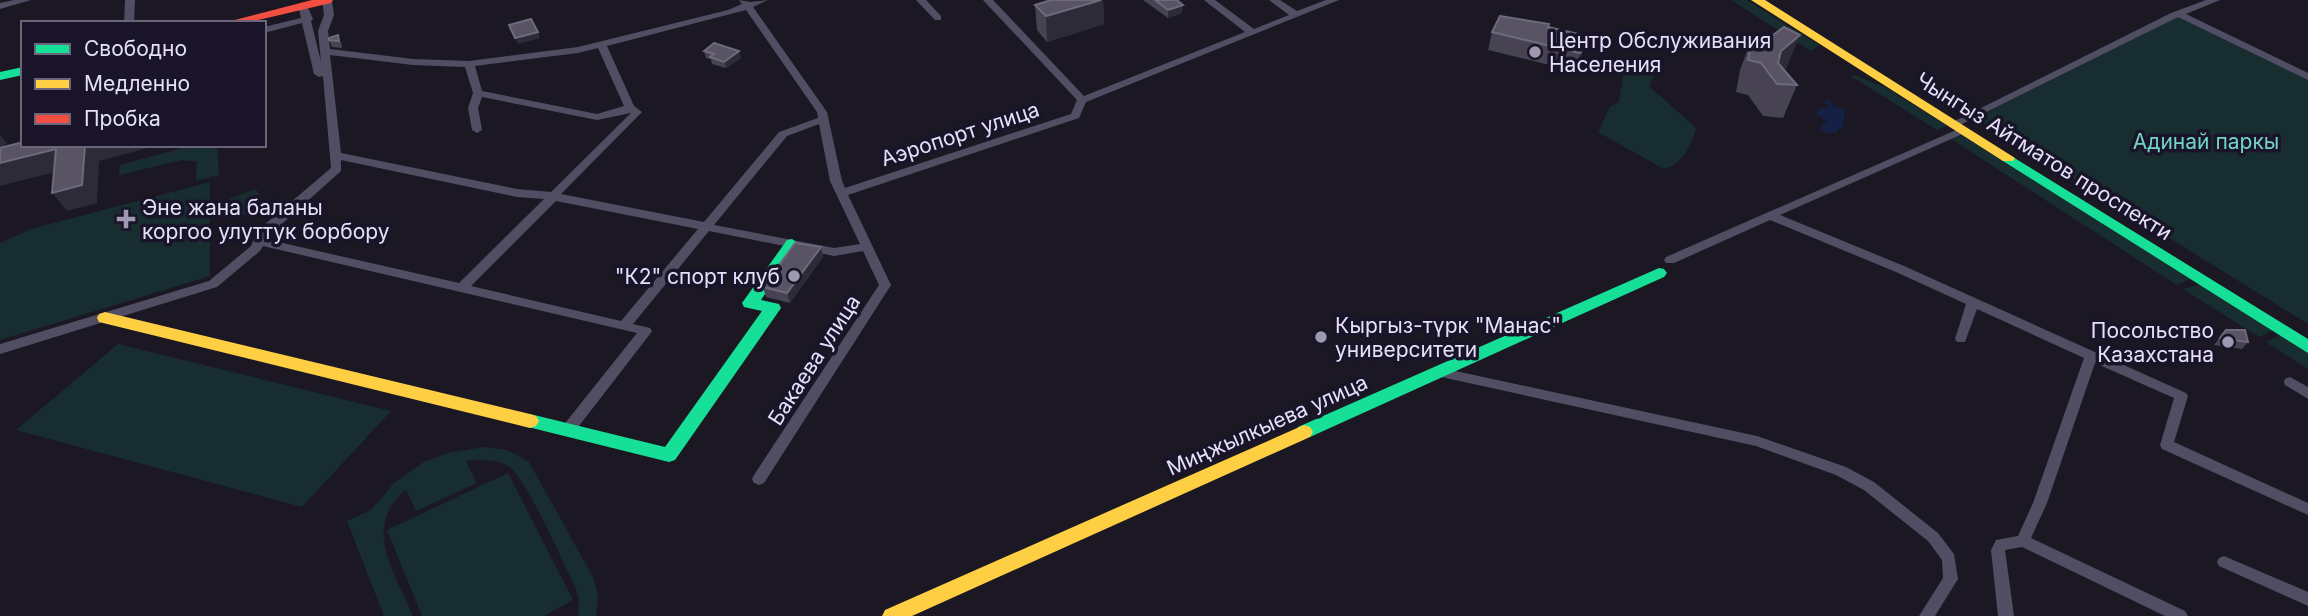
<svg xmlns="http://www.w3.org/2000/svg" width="2308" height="616" font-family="Inter,sans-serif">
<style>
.green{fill:#182d30}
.water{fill:#142044}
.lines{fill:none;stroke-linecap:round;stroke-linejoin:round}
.street{fill:#514e63;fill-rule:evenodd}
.fast{fill:#16e098;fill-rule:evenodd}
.slow{fill:#ffcf43;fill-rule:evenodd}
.jam{fill:#f24e42;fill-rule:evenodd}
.wall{fill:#474352}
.shaded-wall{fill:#2e2b38}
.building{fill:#585464;stroke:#6e697c;stroke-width:2}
.poi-dot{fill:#9e99b0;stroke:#191428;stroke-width:2.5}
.labels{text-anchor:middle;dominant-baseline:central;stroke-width:7;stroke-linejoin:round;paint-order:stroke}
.poi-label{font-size:21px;fill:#e5dffb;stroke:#191428;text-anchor:start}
.street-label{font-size:21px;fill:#e5dffb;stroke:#191428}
.park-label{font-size:21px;fill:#72d4c6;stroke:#191428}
</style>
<rect width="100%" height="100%" fill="#1b1824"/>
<path class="green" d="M1731,0H1747L1819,45L1811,51Z
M2176,16L2308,79V324L1974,117Z
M1625,63L1656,70L1649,86L1696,128C1692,145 1682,165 1664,169L1598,132L1610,107L1619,102Z
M1854,75L1885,87L1947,126L1937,130L1851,76Z
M1963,135L2190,279L2177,285L1951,139Z
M194,145H217L219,175L196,181L197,162L182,160L119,175L120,165Z
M210,182V276L0,340V243L31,229Z
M253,190L258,191L260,204C252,214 240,218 228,213L226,207L229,199Z
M2201,284L2274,330L2259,337L2183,289Z
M2281,335L2308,352V369L2266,342Z
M118,344L391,411L302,507L16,430Z
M484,447L507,450L529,462L593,577L598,594L596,616H578L579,598L574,584C562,561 527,478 508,466C496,459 480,459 466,461L477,483L416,511L406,489C361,528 395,572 413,616H384L347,521L371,510L394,483L424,462L448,453Z
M508,473L573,600L544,616H422L387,530Z"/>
<path class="water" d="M1824,101H1831L1833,107L1845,109L1843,128L1838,129L1837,133H1827L1821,130L1822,124L1828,122L1817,115L1818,109L1829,108Z"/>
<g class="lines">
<path class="street" d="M14,0H31L0,9V3Z
M125,0H135L134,23H124Z
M322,0H332L334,15L328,31L330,49L413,59L469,61L578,47L728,10L742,4L739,0L750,2L768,0L753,7L827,112L842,181L845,188L1071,114L1077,100L983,0H993L1084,96L1245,32L1204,0H1215L1254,29L1289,15L1269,0H1280L1297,11L1326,0H1339L1086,102L1079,118L848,195L891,285L764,483L759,485L754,483L752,479L754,475L879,285L863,251L834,256L709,231L633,324L650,328L652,331L650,334L572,435H562L560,431L562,427L637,333L263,246L260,251L217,287L0,354V344L209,281L251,246L257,231L331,168L323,76L319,77L314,74L302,23L264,33V27L301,18L298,5L300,3H306L313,19L311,21L321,62L318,31L324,15ZM746,10L817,112L818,118L779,132L704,222L561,194L642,112L634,106L607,46ZM598,48L624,106L597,114L482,91L475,66L578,53ZM330,55L413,65L465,67L473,93L468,108L472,130L477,133L482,130L478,108L482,97L597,120L631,113L551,192L517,189L341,153ZM819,124L830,181L860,244L834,248L714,225L787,136ZM341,160L517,197L544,199L459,283L265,239L341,171ZM556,201L698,229L621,321L471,286Z
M916,0H926L941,16V20H935Z
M2206,0H2220L2186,14L2308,73V80L2178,17L1958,126L1954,127L1949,124L2171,13Z
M1963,127L1968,130L1967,132L1780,215L1904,266L2186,393L2188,396L2174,442L2308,503V515L2162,449L2160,445L2174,398L2095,363L2047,503L2031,538L2185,611L2188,616H2165L2022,547L2005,550L2014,616H1998L1991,550L1996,540L2018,536L2033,503L2084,358L1977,309L1965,342H1957L1955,339L1966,304L1896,272L1770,220L1674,263H1666L1664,260L1666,257Z
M1437,367L1757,436L1846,467L1874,482L1938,533L1954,554L1958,579L1935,616H1919L1943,578L1942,560L1928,541L1864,490L1836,475L1756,446L1432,375L1431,372L1432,369Z
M2290,377L2308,387V399L2285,385L2284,382L2285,379Z
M2224,556L2308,592V606L2219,566L2217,562L2219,558Z"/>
<path class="fast" d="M23,67V75L0,80V72Z
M2008,154L2308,339V353L2003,161L2001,158Z
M792,239L799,244L761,300L779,304L781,308L675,460L669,462L524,426L521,421L524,416L530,414L665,447L762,311L744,307L742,303L787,240Z
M1659,268L1664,269L1667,273L1664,277L1310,437H1298L1295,432L1298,427Z"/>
<path class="slow" d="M1751,0H1765L2015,158L2013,161H2003Z
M105,312L530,414L536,416L539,421L536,426L530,428L99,322L97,318L99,314Z
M1304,425L1310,427L1313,432L1310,437L912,616H882L885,610Z"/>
<path class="jam" d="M312,0H333L331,3L246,23H223Z"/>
</g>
<path class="wall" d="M1103,0L1104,24L1047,42L1037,30L1035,5Z
M1143,0H1177L1182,13L1168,18Z
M1549,27L1582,54L1575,71L1488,50L1492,32Z
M1752,38L1766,40L1787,67L1784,70L1797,85L1783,118L1763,116L1748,95L1736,92L1740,70Z
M329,40L341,42L342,48L332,47Z
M704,51L741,58L726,68L712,64L711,59L706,58Z
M821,247L823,257L790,303L766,297L763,287Z
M2226,330L2248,342L2242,349L2214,345Z"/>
<path class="shaded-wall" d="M1103,0L1104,24L1047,42L1046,16Z
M1183,5L1182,13L1168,18V10Z
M538,32L540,38L518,44L515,38Z
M1800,35L1787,67L1773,79L1781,51Z
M1587,36L1582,54L1575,71L1580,53Z
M739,51L741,58L726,68L724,62Z
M0,135L6,142L3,163L56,149L71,168L0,186Z
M85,145H159L99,161L97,203L67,211L52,193Z
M821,247L823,257L790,303L787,293Z"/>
<path class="building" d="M1051,0H1101L1046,16L1035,5Z
M1155,0H1177L1183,5L1168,10Z
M1500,16L1549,24L1548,27L1587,36L1580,53L1492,32Z
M531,19L538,32L515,38L509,25Z
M1784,27L1800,35L1781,51L1778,63L1797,85L1777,84L1761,63L1748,60L1752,38L1766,40Z
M338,35L339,41L329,40V38Z
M714,43L739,51L724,62L710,57L714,54L704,51Z
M23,142V145H85L82,185L52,193L56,149L0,163V148Z
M795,243L821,247L787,293L763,287Z
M2226,330H2245L2248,342L2220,338Z"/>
<g class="poi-dot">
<circle cx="1535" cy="52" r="7"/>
<path d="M122.5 208.5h7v7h7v7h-7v7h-7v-7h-7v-7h7z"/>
<circle cx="794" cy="276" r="7"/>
<circle cx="1321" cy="337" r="7"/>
<circle cx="2228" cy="342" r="7"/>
</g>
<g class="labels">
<g class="poi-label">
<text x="1549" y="40">Центр Обслуживания<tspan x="1549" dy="24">Населения</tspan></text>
<text x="142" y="207">Эне жана баланы<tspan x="142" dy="24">коргоо улуттук борбору</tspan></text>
<text x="780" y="276" text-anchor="end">"К2" спорт клуб</text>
<text x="1335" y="325">Кыргыз-түрк "Манас"<tspan x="1335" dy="24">университети</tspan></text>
<text x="2214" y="330" text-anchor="end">Посольство<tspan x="2214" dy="24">Казахстана</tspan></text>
</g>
<g class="street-label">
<text transform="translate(960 134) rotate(-18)">Аэропорт улица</text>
<text transform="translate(2044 156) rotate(32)">Чынгыз Айтматов проспекти</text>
<text transform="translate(814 360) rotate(-57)">Бакаева улица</text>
<text transform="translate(1267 425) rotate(-24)">Миңжылкыева улица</text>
</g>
<g class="park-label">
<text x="2206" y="141">Адинай паркы</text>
</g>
</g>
<rect x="21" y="21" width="245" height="126" fill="#191428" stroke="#6b657c" stroke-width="2"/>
<rect x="35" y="44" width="35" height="10" fill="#16e098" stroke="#6b657c" stroke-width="2"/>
<text x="84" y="56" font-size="21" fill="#e5dffb">Свободно</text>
<rect x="35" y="79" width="35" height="10" fill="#ffcf43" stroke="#6b657c" stroke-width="2"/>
<text x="84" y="91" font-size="21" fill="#e5dffb">Медленно</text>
<rect x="35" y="114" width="35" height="10" fill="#f24e42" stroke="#6b657c" stroke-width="2"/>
<text x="84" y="126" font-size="21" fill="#e5dffb">Пробка</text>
</svg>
